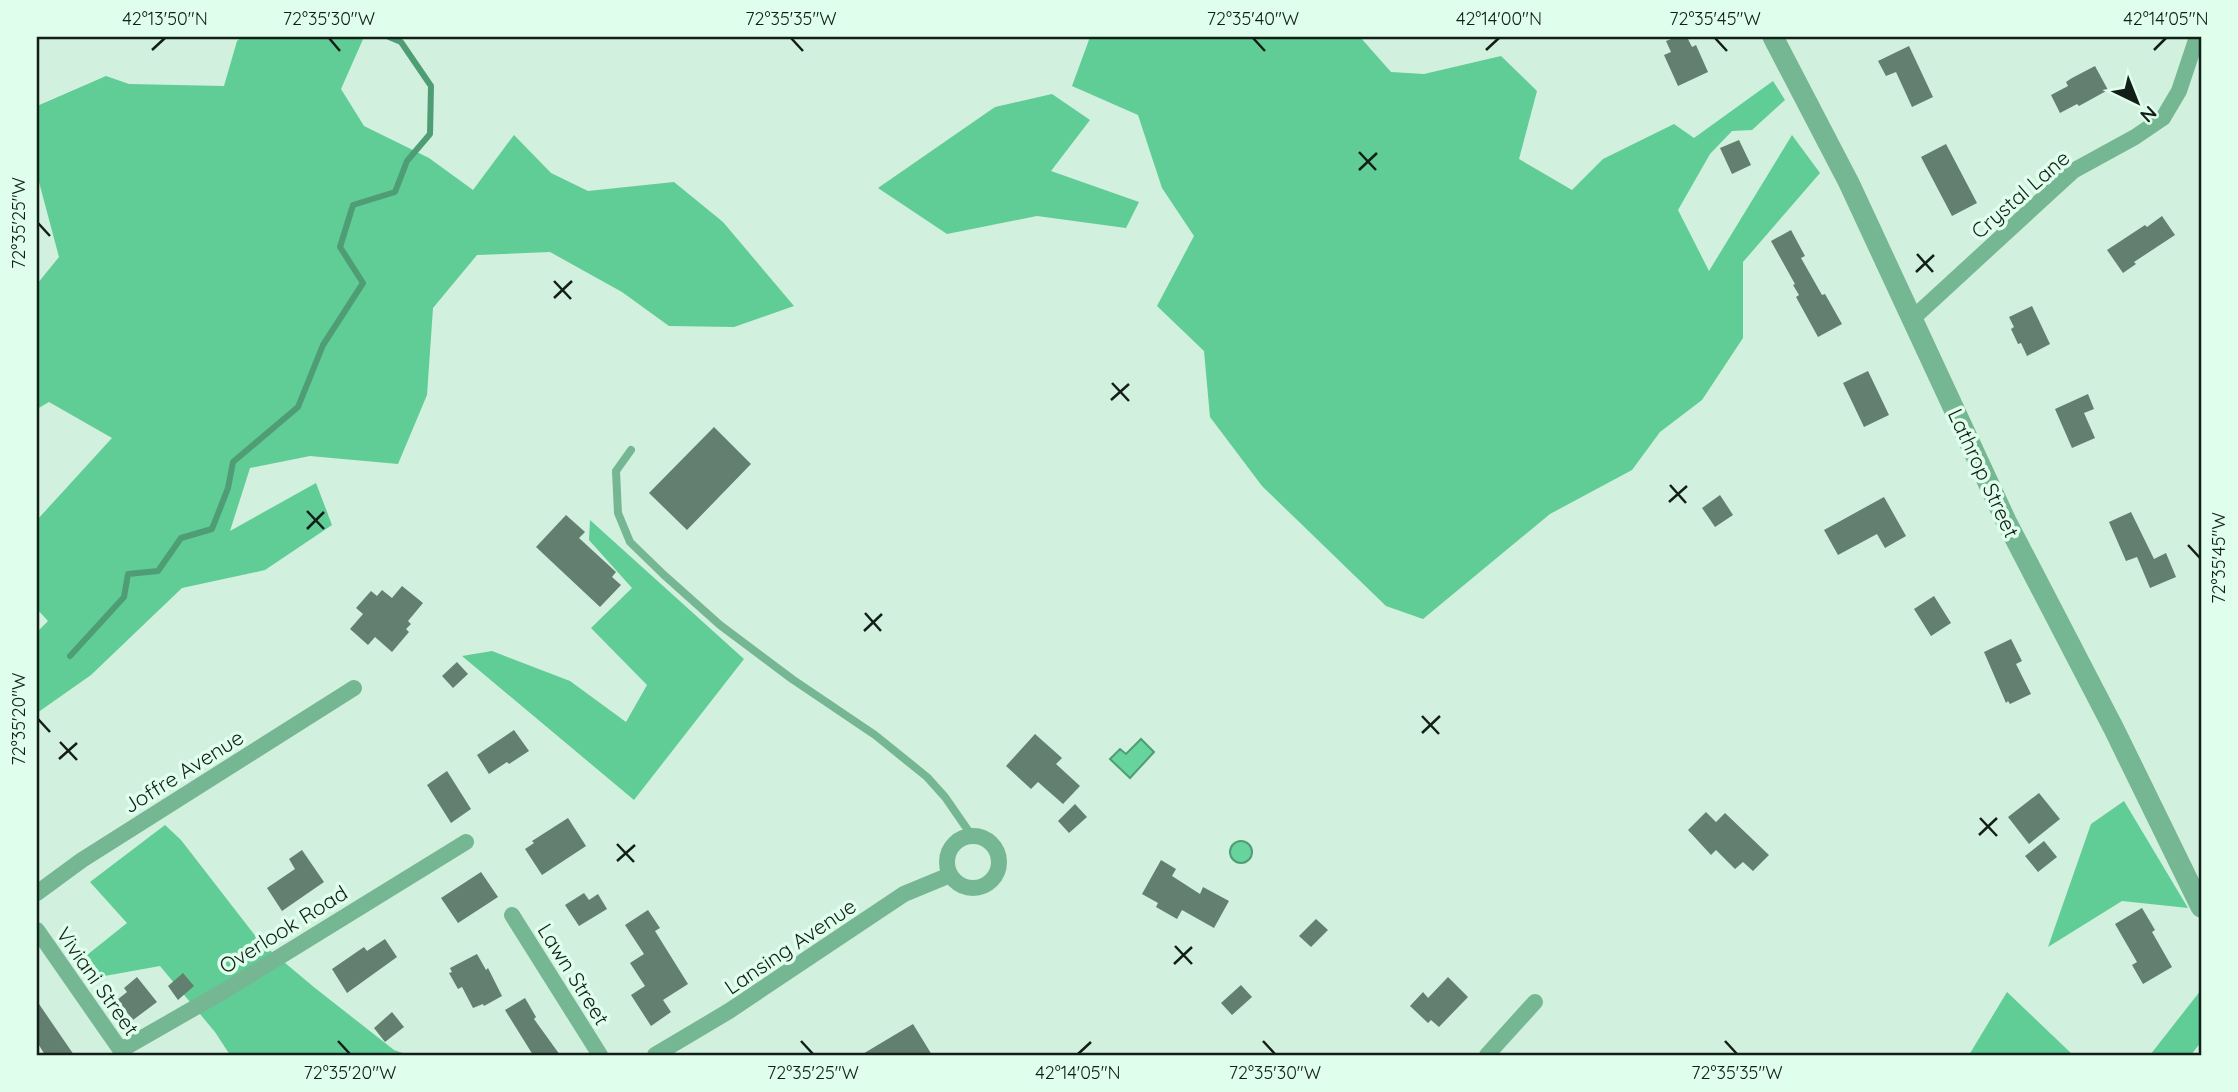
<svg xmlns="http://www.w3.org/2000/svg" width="2238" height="1092" font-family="Quicksand,sans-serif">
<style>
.forest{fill:#60cc96}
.water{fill:#68d49d;stroke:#4e9d75;stroke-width:2}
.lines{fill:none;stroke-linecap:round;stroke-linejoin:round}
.stream{stroke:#4e9d75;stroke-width:6}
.building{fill:#637f6f}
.service{stroke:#76b793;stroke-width:8}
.minor{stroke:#76b793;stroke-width:16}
.tertiary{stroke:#76b793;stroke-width:21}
.ticks{fill:none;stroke:#131e18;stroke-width:2.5}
.labels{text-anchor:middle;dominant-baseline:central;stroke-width:7;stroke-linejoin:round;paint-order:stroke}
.street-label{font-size:21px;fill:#131e18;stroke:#dffeeb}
.neatline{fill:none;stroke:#131e18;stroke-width:2.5}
.ticks-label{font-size:18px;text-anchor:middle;fill:#131e18}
</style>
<rect width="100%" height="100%" fill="#d1f0de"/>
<path class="forest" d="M242,37H364L341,89L364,126L429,158L473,190L514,135L551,173L588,191L674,182L723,222L794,306L734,327L669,326L622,292L550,252L477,255L433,308L427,395L398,464L310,456L250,468L230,531L316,483L332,525L265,570L182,588L91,675L37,713V632L48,621L37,609V520L112,438L49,402L37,409V284L59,257L39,182L37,181V106L106,76L129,84L224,86L237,41Z
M1090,37H1360L1391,72L1424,74L1501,56L1537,91L1519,159L1572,190L1603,159L1674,124L1694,138L1773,81L1785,100L1752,130L1732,131L1710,154L1678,210L1709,271L1792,135L1820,173L1743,262V338L1702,400L1660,432L1632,470L1550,514L1423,619L1386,606L1262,486L1210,417L1204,351L1157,306L1194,236L1162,188L1138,115L1072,86Z
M1052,94L1090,120L1051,171L1139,202L1126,228L1037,216L947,234L878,188L995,107Z
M590,520L744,659L634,800L462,656L492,651L570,681L626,722L647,685L591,628L632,588L589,540Z
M2124,801L2188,908L2122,901L2048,947L2091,824Z
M165,825L181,840L260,942L315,988L394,1050L408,1055H230L215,1032L160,966L99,977L87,955L127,923L90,882Z
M2201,990V1042L2191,1055H2150Z
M2007,992L2073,1055H1969Z"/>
<path class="water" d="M1141,739L1154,752L1130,778L1110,759L1120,749L1126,754Z
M1230 852a11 11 0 1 1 22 0a11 11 0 1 1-22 0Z"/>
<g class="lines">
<path class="stream" d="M70,656L124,597L128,574L158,571L181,538L212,529L228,488L233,462L298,407L323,345L363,283L340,247L353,205L395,192L407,161L430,134L431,86L401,42L389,37"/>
</g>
<path class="building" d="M1676,37H1687L1692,47L1696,45L1708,72L1678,86L1664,55L1671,52L1666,41Z
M1909,46L1933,97L1912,107L1896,72L1886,76L1878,61Z
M2095,66L2108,90L2079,106L2077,104L2060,113L2051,95L2068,86L2066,82L2072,78Z
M1739,140L1751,165L1732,174L1720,148Z
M1946,144L1977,203L1952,216L1921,157Z
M2162,216L2175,235L2134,262L2136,264L2123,273L2107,250L2145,225L2147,227Z
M1791,230L1805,256L1801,258L1822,295L1825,294L1842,324L1818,337L1796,297L1799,295L1793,285L1795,284L1771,241Z
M2032,306L2050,344L2027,356L2021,343L2018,344L2011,329L2014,327L2009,317Z
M1868,371L1889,415L1864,427L1843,383Z
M2088,394L2094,409L2084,413L2095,438L2072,448L2055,409Z
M714,427L751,464L687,530L649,493Z
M1720,495L1733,515L1715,527L1702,508Z
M1884,497L1906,536L1885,548L1877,534L1838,555L1824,530Z
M2131,512L2154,559L2166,553L2176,577L2150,588L2137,557L2126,561L2109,522Z
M566,515L585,532L579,538L616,572L612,577L621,585L600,607L536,547Z
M402,586L423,603L408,621L411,624L406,629L409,632L392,652L375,637L368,645L350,629L363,614L356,608L371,591L377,596L382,590L392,598Z
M1934,596L1951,623L1931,636L1914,609Z
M2011,639L2022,661L2016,664L2031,694L2010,704L2008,701L2006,703L1984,652Z
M457,662L468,674L453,688L442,676Z
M514,730L529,751L509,764L507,762L489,774L477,755Z
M1035,734L1062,758L1056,764L1080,786L1063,804L1038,782L1031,789L1006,766Z
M447,771L471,809L451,823L427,785Z
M2039,793L2060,819L2029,844L2008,817Z
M1075,804L1087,817L1069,833L1058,821Z
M1706,812L1716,822L1725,813L1769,855L1753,871L1743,862L1735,869L1716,850L1711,855L1688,830Z
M568,818L586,846L542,875L525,849L534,843L532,841Z
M2044,841L2057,857L2038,872L2025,856Z
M302,850L324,882L282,911L267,888L295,869L289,859Z
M1161,860L1176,869L1172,876L1200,894L1203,887L1229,901L1214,928L1182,910L1177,919L1156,907L1158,903L1142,894Z
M481,872L498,897L458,923L441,898Z
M584,893L589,900L598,894L607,909L579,926L565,905Z
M2142,908L2155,930L2152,932L2172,967L2143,984L2132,965L2137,962L2115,924Z
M648,910L660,928L655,931L688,984L663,1000L671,1012L651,1026L631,995L645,986L630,963L644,954L625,925Z
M1316,919L1328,930L1311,947L1299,936Z
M385,939L397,957L347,993L332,969L364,947L367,951Z
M477,954L486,970L488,968L502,996L484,1006L483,1004L473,1008L462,987L458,989L449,973L452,972L450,968Z
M183,973L194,986L178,1000L168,986Z
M137,977L157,1002L133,1020L117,1000L127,992L124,988Z
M1448,977L1468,997L1439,1027L1431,1020L1428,1023L1410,1006L1423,992L1428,998Z
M1241,985L1252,997L1232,1015L1221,1003Z
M525,998L536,1017L534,1019L560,1055H533L505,1010Z
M37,1001L52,1023L74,1055H45L37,1042Z
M392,1012L404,1027L385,1042L374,1028Z
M913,1024L932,1055H861Z"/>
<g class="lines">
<path class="service" d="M631,450L616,471L618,513L630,542L664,575L720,625L792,679L875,735L927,777L945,797L972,836"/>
<path class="minor" d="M1912,319L2073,171L2135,137L2163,118L2179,91L2197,37
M947 862a26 26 0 1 1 52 0a26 26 0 1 1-52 0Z
M37,893L82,860L354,688
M512,915L600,1055
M37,930L124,1055
M121,1050L224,991L466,842
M655,1055L729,1011L904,894L950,875
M1487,1055L1535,1002"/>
<path class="tertiary" d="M1773,37L1849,183L2006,521L2114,729L2201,907"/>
</g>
<path class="ticks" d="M329,38L340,51M791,38L803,51M1253,38L1265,51M1715,38L1727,51M152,50L165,38M1486,50L1499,38M2154,50L2166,38M1359,152L1376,170M1359,170L1377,153M38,223L50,236M1917,254L1933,272M1916,272L1934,255M554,281L571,299M554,298L572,281M1112,383L1129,401M1111,400L1129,384M1670,485L1686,503M1669,502L1687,486M307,511L324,529M307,529L324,512M2188,545L2200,558M865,613L881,631M864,631L882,614M1422,716L1439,734M38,719L50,732M1422,733L1440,716M60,742L77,760M59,759L77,743M1980,818L1997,836M1979,835L1997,818M617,844L634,862M617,861L635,845M1175,946L1192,964M1174,964L1192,947M338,1041L350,1054M801,1041L813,1054M1263,1041L1275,1054M1725,1041L1737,1054M1078,1054L1091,1042"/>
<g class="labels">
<g class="street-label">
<text transform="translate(2020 194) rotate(-41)">Crystal Lane</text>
<text transform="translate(1984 473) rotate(65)">Lathrop Street</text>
<text transform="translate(183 771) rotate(-32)">Joffre Avenue</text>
<text transform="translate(283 929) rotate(-32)">Overlook Road</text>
<text transform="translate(790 946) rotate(-34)">Lansing Avenue</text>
<text transform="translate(574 974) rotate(58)">Lawn Street</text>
<text transform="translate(98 981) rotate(55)">Viviani Street</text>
</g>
</g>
<rect width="2238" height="1092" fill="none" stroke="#dffeeb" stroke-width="77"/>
<g transform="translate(2137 102) rotate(137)" stroke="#dffeeb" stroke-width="5" paint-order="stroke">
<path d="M0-5L12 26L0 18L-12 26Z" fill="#131e18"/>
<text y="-10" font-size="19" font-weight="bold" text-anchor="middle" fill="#131e18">N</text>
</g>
<rect x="38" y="38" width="2162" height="1016" class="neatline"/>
<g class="ticks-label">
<text x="165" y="25">42°13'50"N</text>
<text x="329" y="25">72°35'30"W</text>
<text x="791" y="25">72°35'35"W</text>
<text x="1253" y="25">72°35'40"W</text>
<text x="1499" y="25">42°14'00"N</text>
<text x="1715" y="25">72°35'45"W</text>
<text x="2166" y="25">42°14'05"N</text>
<text transform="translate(19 223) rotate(-90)" y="6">72°35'25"W</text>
<text transform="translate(2219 558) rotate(-90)" y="6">72°35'45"W</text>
<text transform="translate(19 719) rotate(-90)" y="6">72°35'20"W</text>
<text x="350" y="1079">72°35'20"W</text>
<text x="813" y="1079">72°35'25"W</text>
<text x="1078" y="1079">42°14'05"N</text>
<text x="1275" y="1079">72°35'30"W</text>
<text x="1737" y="1079">72°35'35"W</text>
</g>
</svg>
